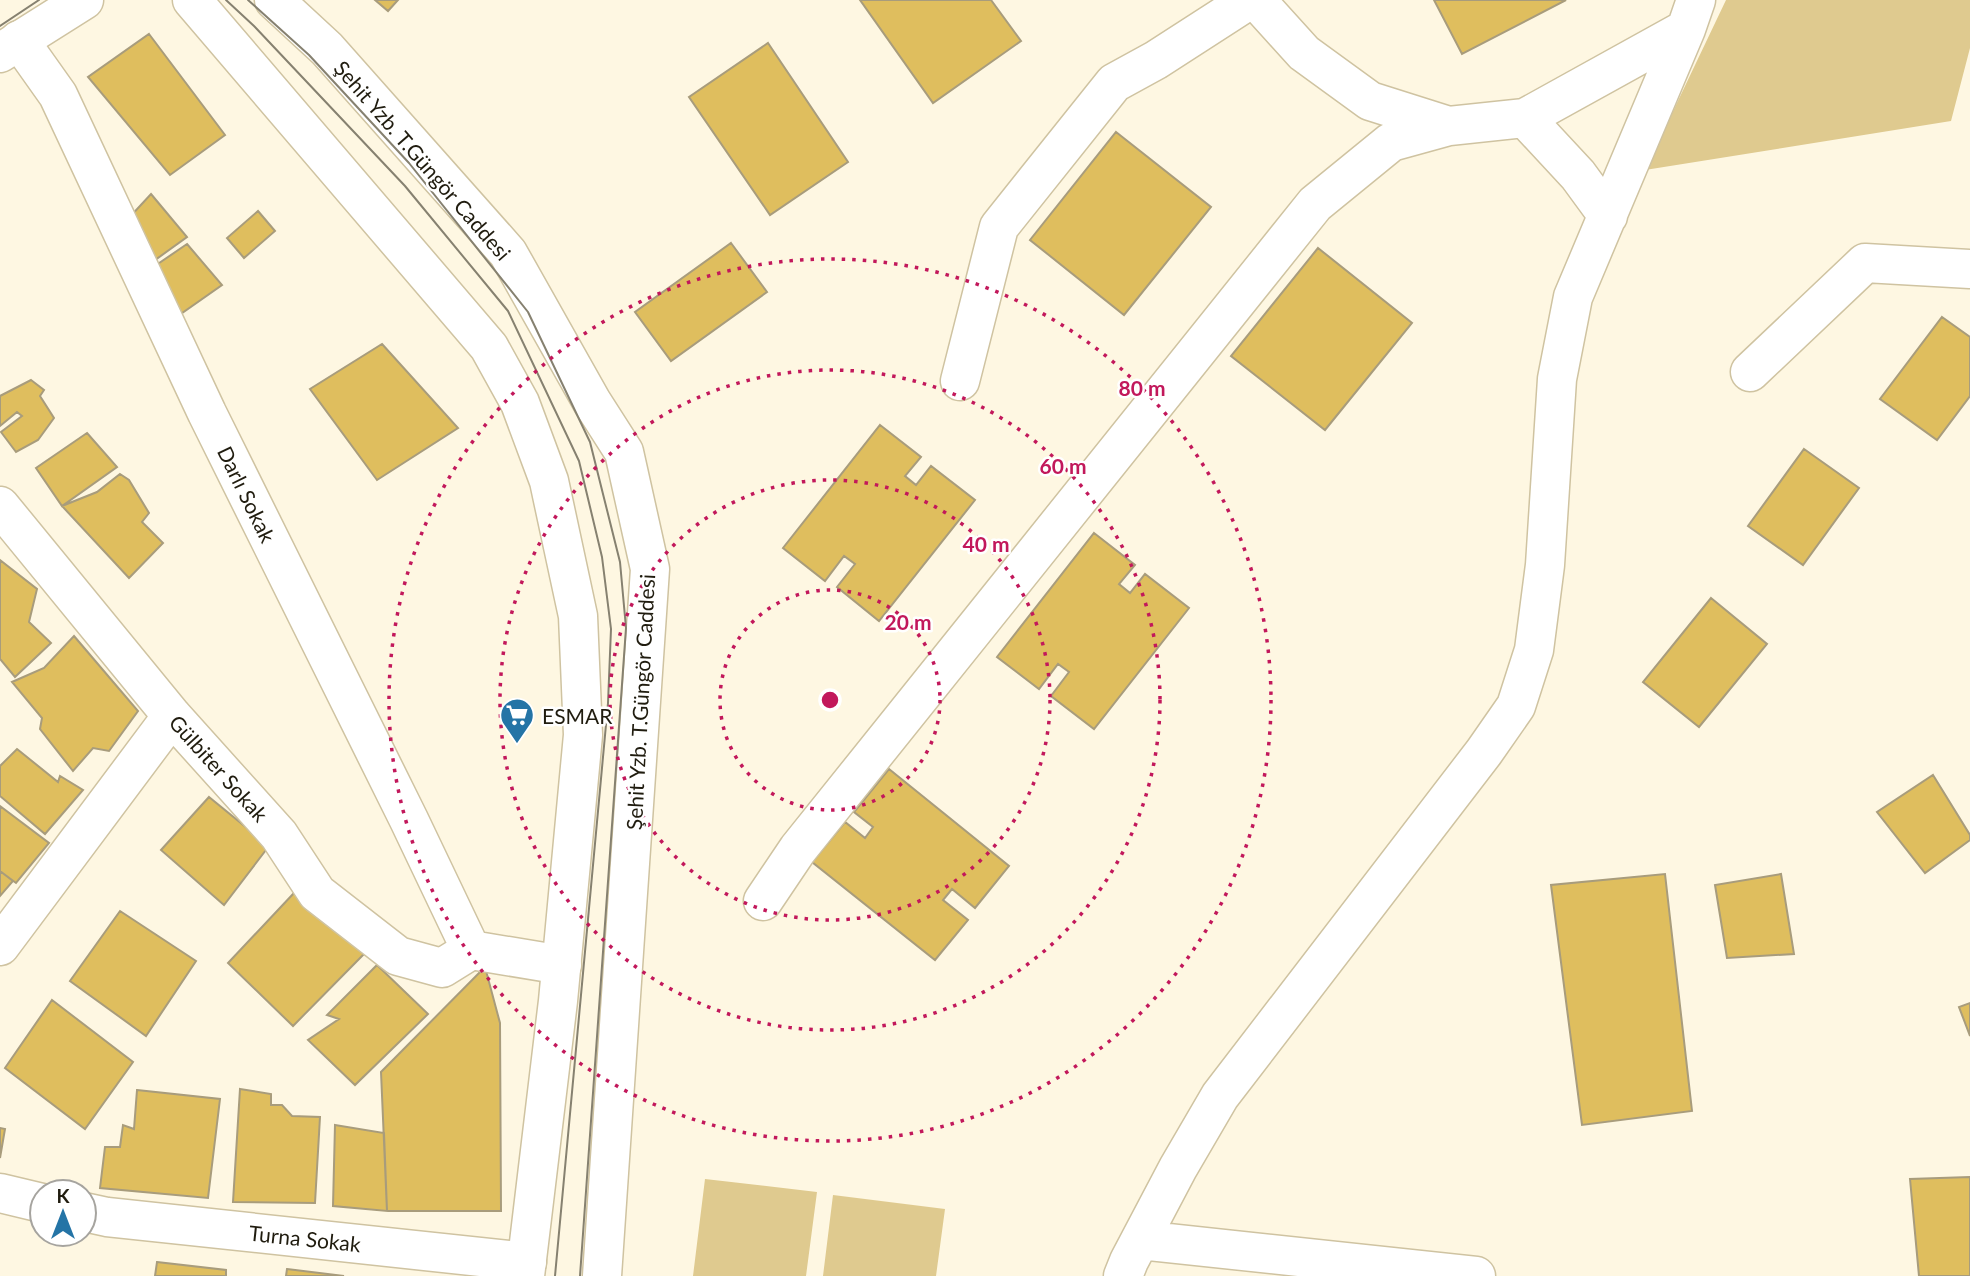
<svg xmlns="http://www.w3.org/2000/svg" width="1970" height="1276" font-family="Lato,sans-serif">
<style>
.green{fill:#dfca8f}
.building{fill:#dfbe5e;stroke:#a89c7c;stroke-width:2}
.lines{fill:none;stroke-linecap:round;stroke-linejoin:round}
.minor-casing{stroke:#cfc3a1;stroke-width:41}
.major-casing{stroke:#cfc3a1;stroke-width:41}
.minor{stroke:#fff;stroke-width:38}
.major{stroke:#fff;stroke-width:38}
.tram{stroke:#868170;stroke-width:2}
.ring{fill:none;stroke:#c2185b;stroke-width:3.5;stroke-dasharray:3.5 7}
.labels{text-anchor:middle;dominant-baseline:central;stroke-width:5;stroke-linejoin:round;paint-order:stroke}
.street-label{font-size:21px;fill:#201c0f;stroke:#fff}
.poi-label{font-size:21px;fill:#201c0f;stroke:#fff;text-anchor:start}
.centre{fill:#c2185b;stroke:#fff;stroke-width:3.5}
.ring-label{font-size:21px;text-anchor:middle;font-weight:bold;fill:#c2185b;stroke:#fff;stroke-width:5;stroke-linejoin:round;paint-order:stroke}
</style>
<rect width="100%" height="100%" fill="#fef7e2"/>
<path class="green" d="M1726,0H1970V48L1951,121L1645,170Z
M705,1179L817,1192L806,1276H693Z
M833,1195L945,1209L936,1276H823Z"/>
<path class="building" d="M375,0H398L388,11Z
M860,0H991L1021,41L933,103Z
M1434,0H1566L1462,54Z
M149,34L225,135L170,175L88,77Z
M768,43L848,162L770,215L689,97Z
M1116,132L1211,207L1124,315L1030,240Z
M151,194L187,237L151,263L127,220Z
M258,211L275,231L244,258L227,238Z
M731,243L767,292L671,361L635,312Z
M187,244L222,285L175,318L149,270Z
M1318,248L1412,323L1325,430L1231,356Z
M1942,317L1970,337V396L1937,440L1880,399Z
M382,344L458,428L377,480L310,389Z
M31,380L44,390L40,396L54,418L38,440L16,452L1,432L22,416L17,412L0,426V396Z
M880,425L921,457L905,476L916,485L931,466L975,500L879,621L837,587L855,564L844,556L825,581L783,548Z
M87,433L117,467L62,506L36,468Z
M1804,449L1859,488L1803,565L1748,526Z
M120,474L129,480L149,513L142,522L163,543L129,578L62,506L97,492Z
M1094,533L1135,565L1119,584L1130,593L1145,574L1189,608L1094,729L1051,696L1069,672L1058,664L1039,689L997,657Z
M0,560L37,589L29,622L51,643L15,677L0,659Z
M1711,598L1767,644L1699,727L1643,682Z
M74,636L138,711L109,751L93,748L73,771L40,729L42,718L12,682L44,668Z
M17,749L58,782L60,776L83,790L45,834L0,796V766Z
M889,769L1009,866L975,908L952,889L943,900L968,920L935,960L812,862L845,822L865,838L873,827L854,812Z
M1933,775L1970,835V840L1925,873L1877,812Z
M209,797L269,846L224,905L161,850Z
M0,806L49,843L16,883L0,871Z
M0,871L13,881L0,896Z
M1665,874L1692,1111L1582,1125L1551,885Z
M1781,874L1794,954L1727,958L1715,885Z
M294,893L364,954L293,1026L228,963Z
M120,911L196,961L146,1036L70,981Z
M377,965L428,1014L355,1085L308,1040L339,1019L327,1015Z
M485,967L500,1023L501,1211H387L381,1072Z
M52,1000L133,1062L85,1129L5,1068Z
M1970,1003V1036L1959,1007Z
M240,1089L271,1094V1105H282L292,1116L320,1117L315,1203L233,1202Z
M137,1090L220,1099L208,1198L100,1188L105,1147H120L123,1125L134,1129Z
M335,1125L384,1133L387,1211L333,1206Z
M0,1128L5,1129L0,1158Z
M1970,1177V1276H1919L1910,1179Z
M157,1262L226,1270V1276H155Z
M287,1269L344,1276H286Z"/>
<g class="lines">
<g class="minor-casing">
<path id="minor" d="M1256,0L1304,53L1370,101L1449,126
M19,40L58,95L207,413L409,820L471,950
M1525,118L1578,175L1608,216
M1750,372L1865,263L1970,269
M960,381L999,227L1114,83L1156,60L1249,0
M0,506L172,716L279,835L317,893L398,956L442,968L471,950
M763,901L798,849L1315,204L1391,142L1449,126L1525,118L1686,29
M0,946L172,716
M471,950L562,965
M0,1193L42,1203
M84,1212L107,1217L527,1262
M1140,1240L1476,1276
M1123,1276L1129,1261L1178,1168L1220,1096L1484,752L1516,706L1534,650L1545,565L1557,379L1573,297L1686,29L1696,0"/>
</g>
<g class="major-casing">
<path id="major" d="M192,0L489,347L520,403L549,481L578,616L583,735L558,1001L525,1276
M274,0L327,49L508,253L592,402L624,452L650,569L602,1276
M0,53L84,0"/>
</g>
<use href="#minor" class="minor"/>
<use href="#major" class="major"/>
<path class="tram" d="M226,0L254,26L405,186L508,311L579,461L602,557L611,629L608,703L555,1276
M248,0L309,55L409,163L528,312L590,442L620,562L626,628L580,1276
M0,26L39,0"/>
</g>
<g class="ring">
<circle cx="830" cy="700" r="110"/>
<circle cx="830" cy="700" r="220"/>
<circle cx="830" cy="700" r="330"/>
<circle cx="830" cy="700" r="441"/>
</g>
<defs>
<g id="supermarket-pin" transform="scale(1.75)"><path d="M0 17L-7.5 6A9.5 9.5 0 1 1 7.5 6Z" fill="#2474a6" stroke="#fff"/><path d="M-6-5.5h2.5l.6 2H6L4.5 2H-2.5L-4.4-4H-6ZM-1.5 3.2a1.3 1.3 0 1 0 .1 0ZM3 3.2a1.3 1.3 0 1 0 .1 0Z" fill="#fff"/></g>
</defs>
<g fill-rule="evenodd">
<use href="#supermarket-pin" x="517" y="715"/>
</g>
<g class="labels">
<g class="street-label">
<text transform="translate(423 160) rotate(49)">Şehit Yzb. T.Güngör Caddesi</text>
<text transform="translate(247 494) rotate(64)">Darlı Sokak</text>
<text transform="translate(640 702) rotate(-87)">Şehit Yzb. T.Güngör Caddesi</text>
<text transform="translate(219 768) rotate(48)">Gülbiter Sokak</text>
<text transform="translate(305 1238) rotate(6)">Turna Sokak</text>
</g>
<g class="poi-label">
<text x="542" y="715">ESMAR</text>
</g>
</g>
<circle cx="830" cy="700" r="10" class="centre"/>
<g class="ring-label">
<text x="1142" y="396">80 m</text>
<text x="1063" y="474">60 m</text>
<text x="986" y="552">40 m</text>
<text x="908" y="630">20 m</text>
</g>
<g transform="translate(63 1213)"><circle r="33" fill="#ffffff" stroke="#a6a49f" stroke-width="2"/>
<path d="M0-5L12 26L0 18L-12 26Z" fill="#2474a6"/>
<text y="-10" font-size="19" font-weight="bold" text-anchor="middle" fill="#201c0f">K</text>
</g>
</svg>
